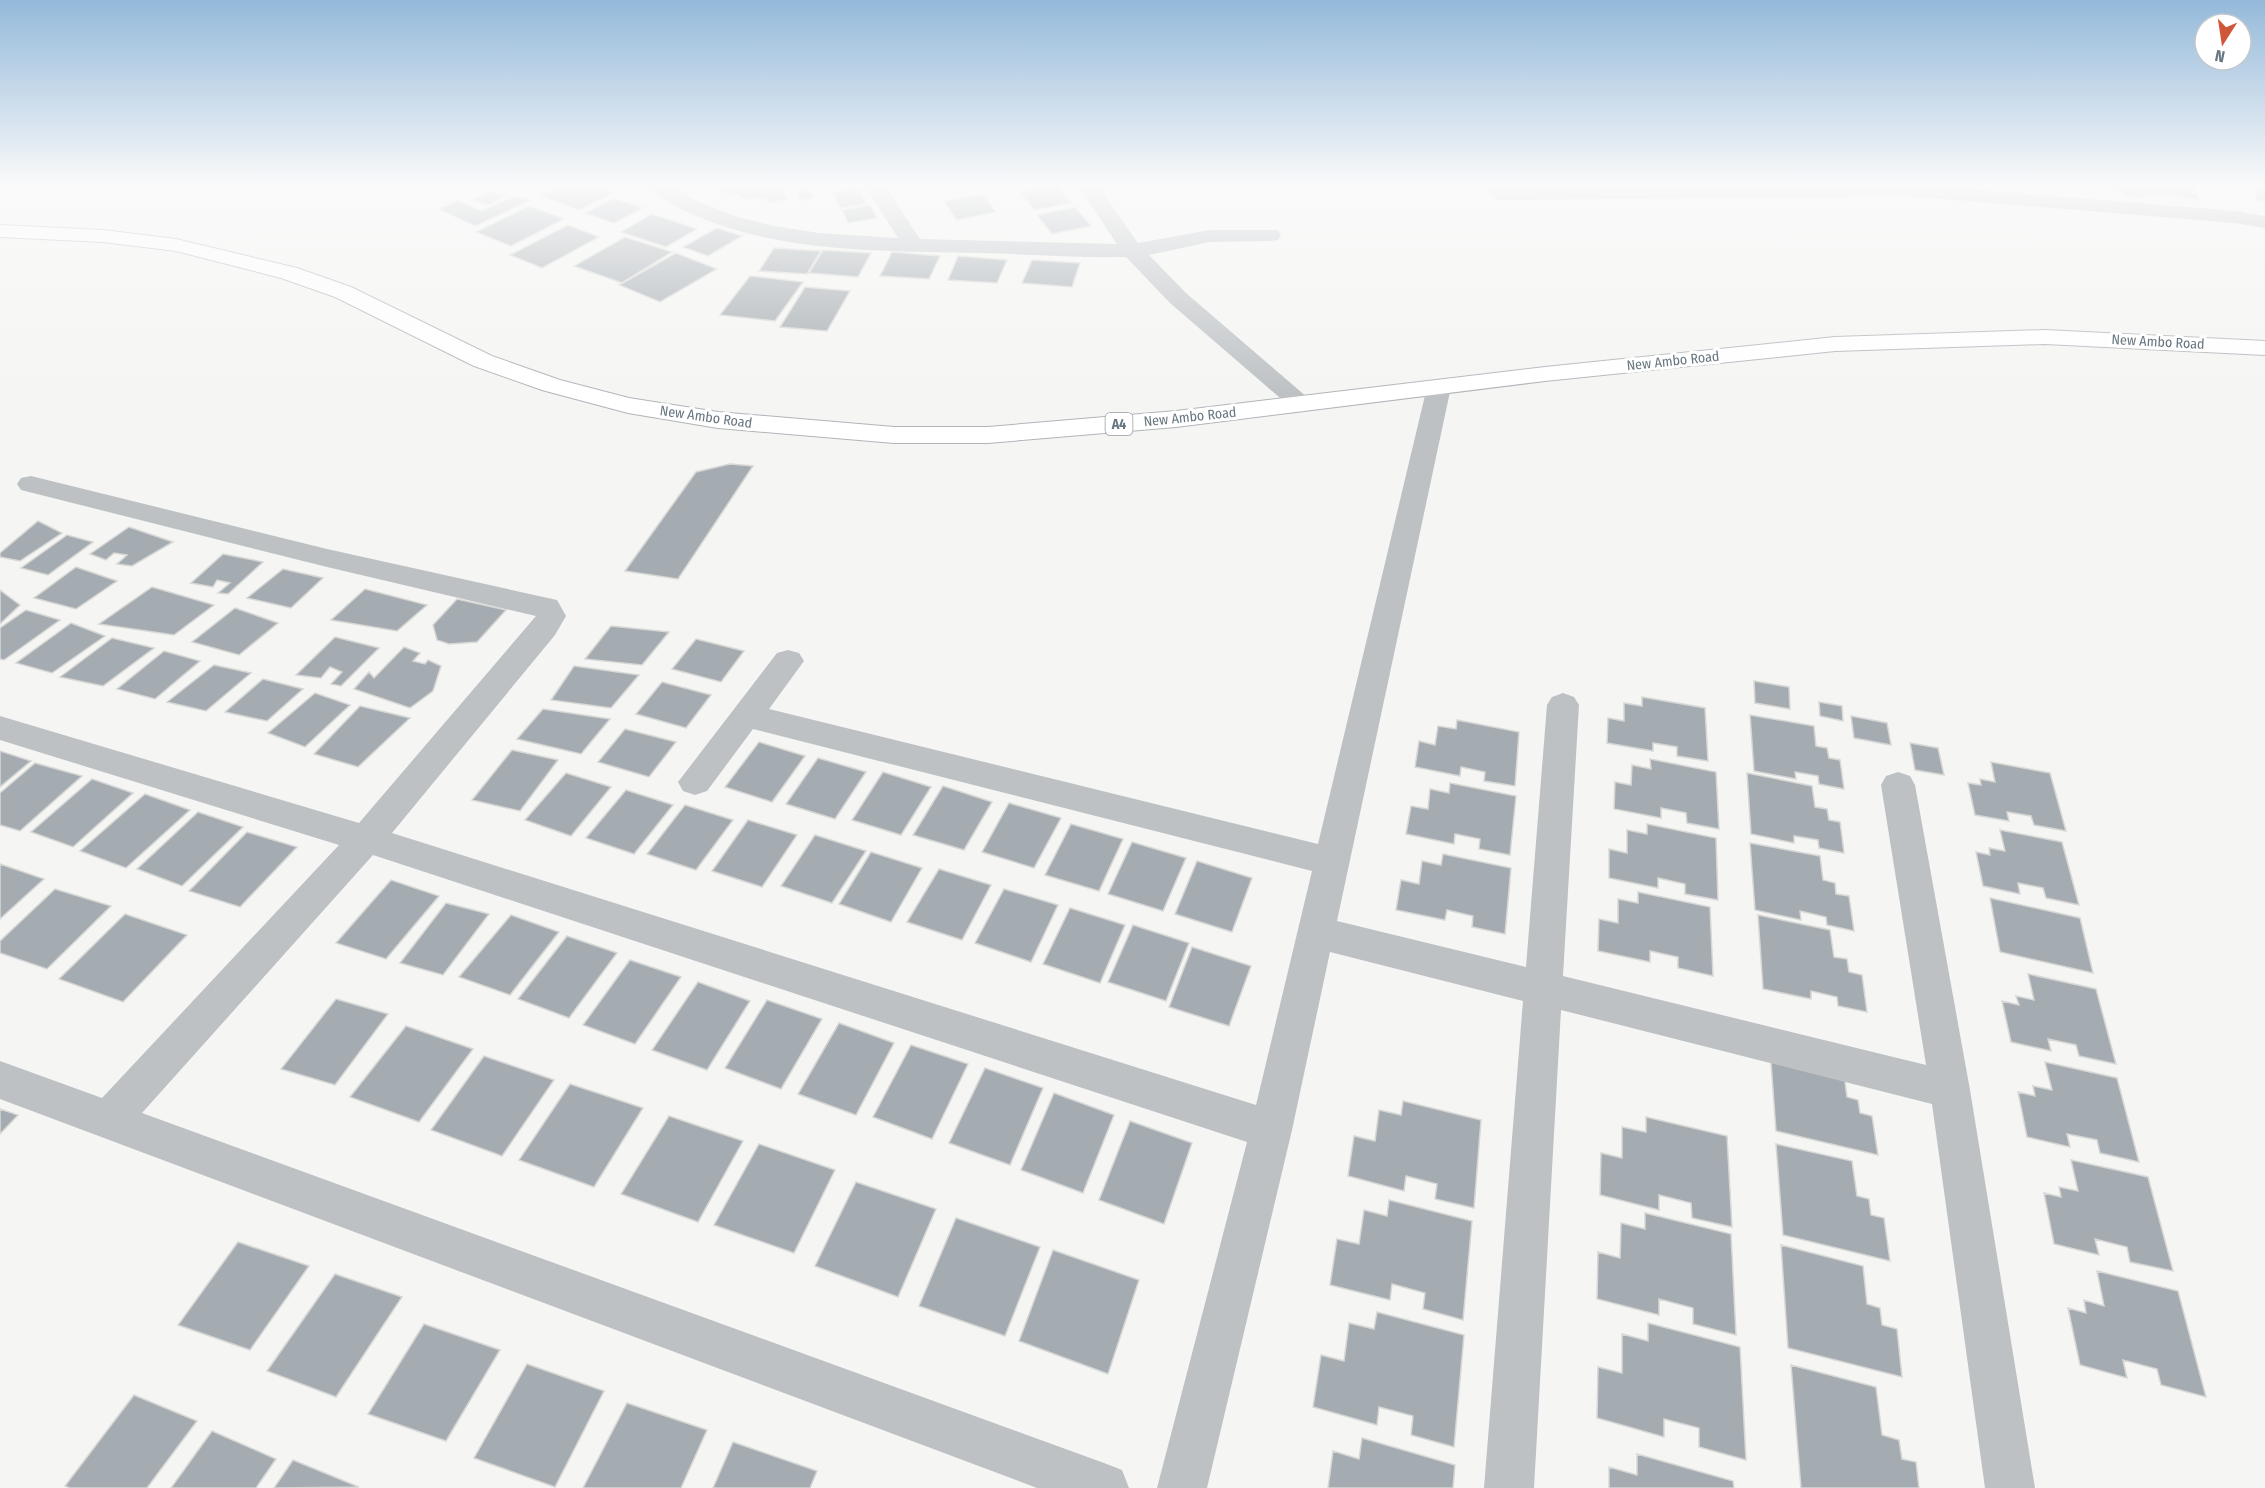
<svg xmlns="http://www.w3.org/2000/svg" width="2265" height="1488" font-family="'Fira Sans Condensed',sans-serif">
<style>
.building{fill:#a5acb1;stroke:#d7d7d5;stroke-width:1.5}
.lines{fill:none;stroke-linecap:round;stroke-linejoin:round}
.major-casing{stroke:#b1b5b8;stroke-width:2}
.minor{fill:#bdc1c4;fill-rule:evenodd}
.major{fill:#fff;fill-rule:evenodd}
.labels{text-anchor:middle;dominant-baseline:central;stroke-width:6;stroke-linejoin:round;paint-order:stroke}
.far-street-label{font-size:14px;fill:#687680;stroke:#fff}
.shield{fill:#fff;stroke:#959fa6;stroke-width:1.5}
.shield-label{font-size:14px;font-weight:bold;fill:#687680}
</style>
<rect width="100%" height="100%" fill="#f5f5f3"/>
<path class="building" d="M558,186H598L615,192L579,210L539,195Z
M719,186H780L787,199L769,203L766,198L742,199L739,194L723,193Z
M1050,186H1058L1072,203L1034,210L1020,192Z
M2108,186H2131L2142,189L2145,198L2126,195L2122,190L2108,189Z
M2142,186H2193L2199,200L2162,193L2160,196L2145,193Z
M2256,186H2265V202L2257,201L2254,190Z
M808,188L814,198L800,200L795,191Z
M859,188L866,204L840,208L833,192Z
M489,191L505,196L489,205L473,200Z
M982,194L996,212L957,220L944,201Z
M514,196L531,200L475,226L439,209L458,200L481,211Z
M614,198L643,208L614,223L585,213Z
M870,205L877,218L848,223L842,210Z
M529,206L564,219L511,246L476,232Z
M1075,207L1091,226L1052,234L1037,215Z
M652,214L697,229L666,247L621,232Z
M568,225L599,237L542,268L510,255Z
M717,228L742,236L708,256L683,247Z
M625,237L672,252L622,283L574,266Z
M774,248L821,251L807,274L759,271Z
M823,250L871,253L858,277L809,273Z
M892,252L940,256L929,279L880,276Z
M676,253L717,269L660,302L619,285Z
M958,256L1007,260L997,283L948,280Z
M1032,260L1080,263L1072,287L1022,283Z
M750,276L803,282L775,321L720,315Z
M805,287L850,291L827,331L780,327Z
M730,464L753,466L678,579L625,571L696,472Z
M38,521L62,533L20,561L0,557V553Z
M129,527L173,542L132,566L117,564L127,555L114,553L106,560L90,554Z
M67,535L93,542L48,575L21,568Z
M223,554L263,562L228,594L218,593L230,583L217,580L213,587L191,583Z
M76,567L117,581L76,609L34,598Z
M283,569L323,578L291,608L247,598Z
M152,587L214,605L174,635L99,624Z
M365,589L427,605L397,631L331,620Z
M0,590L20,605L0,624Z
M457,599L506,610L477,642L449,644L437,640L433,625Z
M235,608L278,623L239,655L192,642Z
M26,610L60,620L4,660L0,659V628Z
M71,623L105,636L52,673L16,663Z
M611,626L669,632L642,665L585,659Z
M335,637L379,648L341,686L331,684L342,672L330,667L321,678L296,675Z
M112,638L154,648L103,686L60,677Z
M696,639L744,651L721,682L672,669Z
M404,647L420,653L413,661L425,664L428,660L441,666L433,691L410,708L354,689L369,672L374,678Z
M164,651L200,661L155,699L117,689Z
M214,665L251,673L206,711L167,702Z
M574,666L639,675L611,708L551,700Z
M263,679L303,689L267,721L225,712Z
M1754,681L1789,687L1790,709L1755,703Z
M662,682L711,695L686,728L636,714Z
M315,693L350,705L305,747L268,733Z
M1642,697L1705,708L1708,761L1677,756V747L1653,743V751L1607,743L1608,718L1624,721V703L1642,706Z
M1819,702L1842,706L1843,721L1820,716Z
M360,706L410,718L358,767L314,754Z
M543,709L610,719L581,754L517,739Z
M1750,715L1814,726L1816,746L1827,748L1829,758L1840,760L1844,789L1819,784L1818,776L1795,772L1796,779L1754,771Z
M1851,716L1887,723L1891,745L1854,738Z
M1457,720L1519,732L1515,786L1484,781L1485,772L1461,767L1460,776L1415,767L1419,741L1435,745L1438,726L1456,729Z
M625,729L676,742L649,777L598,762Z
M759,742L805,756L772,802L725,787Z
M1910,743L1938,748L1944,775L1915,770Z
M512,750L558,760L520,811L472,800Z
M0,751L31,761L0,787Z
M818,758L866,772L835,819L786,804Z
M1650,759L1716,772L1719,829L1687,823L1686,813L1661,808V818L1614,809L1615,782L1631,785L1632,765L1651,769Z
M1991,762L2050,773L2066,831L2034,825L2031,816L2007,812L2009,821L1975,815L1968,783L1981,785L1980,779L1995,782Z
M35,763L82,776L20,831L0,825V793Z
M883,772L931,787L901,835L852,820Z
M566,773L611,787L571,836L525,820Z
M1747,773L1812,786L1815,807L1827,809L1829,820L1840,822L1844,853L1819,848L1818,840L1794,836V843L1751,834Z
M92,779L133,793L73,847L31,832Z
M1450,783L1516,796L1510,855L1479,849L1480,839L1455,834L1454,844L1406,834L1411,806L1428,809L1430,789L1449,793Z
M943,786L992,802L964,850L913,835Z
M626,790L673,805L634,854L586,838Z
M145,794L190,810L126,868L80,851Z
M1009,803L1061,818L1034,868L982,852Z
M685,805L733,820L696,870L647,854Z
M198,812L243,827L182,886L137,869Z
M748,820L797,835L762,887L712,871Z
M1071,824L1123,839L1099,891L1045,875Z
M1647,824L1716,838L1718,900L1685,894V884L1658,878V888L1609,878V849L1627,853V830L1647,834Z
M2000,830L2062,842L2079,905L2046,898L2043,888L2018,883L2020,894L1983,886L1976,852L1990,855L1989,848L2005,851Z
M247,832L297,847L240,907L189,891Z
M815,835L866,851L832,903L781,886Z
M1132,842L1186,858L1163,911L1108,894Z
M1750,843L1820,856L1823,880L1835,883L1836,894L1849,896L1854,931L1827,925L1826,917L1800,911L1801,920L1755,910Z
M871,852L922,868L891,922L839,904Z
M1443,854L1511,868L1505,934L1472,927L1473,916L1447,910L1445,920L1396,910L1401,880L1419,884L1422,861L1441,865Z
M1197,861L1252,878L1232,932L1175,914Z
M0,864L44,879L0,919Z
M939,869L991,885L962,940L907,922Z
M391,880L439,896L386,959L336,943Z
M55,889L111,906L47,969L0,953V941Z
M1004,889L1058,905L1031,962L975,943Z
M1638,892L1710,907L1713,976L1678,968V957L1650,951V962L1598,951L1599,919L1618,923V899L1638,903Z
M1990,898L2080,918L2093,973L2000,952Z
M446,903L489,914L443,975L400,963Z
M1070,908L1125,925L1100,983L1043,964Z
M125,914L187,935L123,1002L59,979Z
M511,915L559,932L510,995L459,977Z
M1758,915L1830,930L1834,957L1847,959L1849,972L1862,975L1867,1012L1838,1006L1837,997L1811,991V999L1763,989Z
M1133,925L1189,943L1166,1001L1108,982Z
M567,936L617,953L569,1018L518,999Z
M1192,947L1251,966L1229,1026L1169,1007Z
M630,960L681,977L635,1044L583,1025Z
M2028,974L2096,989L2116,1064L2079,1056L2076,1045L2048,1039L2051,1051L2011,1042L2002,1001L2019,1005L2016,996L2034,1000Z
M698,982L750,1001L707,1070L652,1050Z
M336,999L388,1014L335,1085L281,1069Z
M767,1000L822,1019L781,1089L725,1068Z
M839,1023L894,1043L856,1115L798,1094Z
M406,1026L473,1049L419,1122L350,1097Z
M911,1045L968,1064L932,1139L873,1117Z
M1770,1049L1843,1066L1847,1097L1858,1100L1860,1113L1872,1116L1878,1155L1776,1131Z
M484,1056L554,1080L502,1156L431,1130Z
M2045,1062L2117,1078L2139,1162L2100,1153L2097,1140L2067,1134L2070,1147L2027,1137L2018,1092L2035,1096L2033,1086L2052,1090Z
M985,1068L1043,1088L1010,1165L949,1143Z
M570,1084L643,1108L594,1187L519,1160Z
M1054,1093L1114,1115L1083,1193L1021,1170Z
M1403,1101L1481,1120L1474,1208L1435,1199L1437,1184L1406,1176L1404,1191L1348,1176L1354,1136L1375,1141L1379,1110L1401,1115Z
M0,1109L18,1115L0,1134Z
M669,1116L743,1141L698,1222L621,1194Z
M1646,1117L1727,1136L1732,1227L1692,1218L1691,1203L1659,1195V1210L1600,1195L1601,1153L1622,1158V1127L1646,1132Z
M1130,1121L1192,1143L1164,1224L1099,1200Z
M759,1144L835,1170L794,1253L714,1225Z
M1776,1144L1852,1161L1857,1196L1869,1199L1871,1215L1884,1218L1890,1261L1783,1235Z
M2071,1160L2148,1177L2173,1271L2130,1262L2127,1247L2095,1239L2099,1255L2054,1244L2044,1193L2061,1197L2059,1187L2078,1191Z
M856,1182L936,1209L898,1297L815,1266Z
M1389,1200L1472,1221L1463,1320L1423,1309L1425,1293L1392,1284L1390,1300L1330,1285L1337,1239L1359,1244L1364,1210L1387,1216Z
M1645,1213L1731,1234L1736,1335L1693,1324V1308L1659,1299V1315L1597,1299L1598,1252L1620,1258L1621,1223L1645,1229Z
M956,1218L1040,1247L1005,1336L919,1306Z
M238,1242L309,1266L250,1350L178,1325Z
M1781,1245L1863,1266L1867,1304L1880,1308L1882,1325L1897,1329L1902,1377L1788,1348Z
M1053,1250L1139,1280L1108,1374L1019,1341Z
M2097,1271L2178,1291L2206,1397L2161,1385L2157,1369L2123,1360L2127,1378L2080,1365L2068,1308L2086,1313L2084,1300L2104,1306Z
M335,1274L402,1297L336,1397L267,1371Z
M1377,1312L1464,1335L1454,1447L1411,1435L1413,1416L1379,1407L1377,1425L1313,1407L1321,1355L1344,1361L1349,1323L1374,1329Z
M1648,1323L1740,1347L1746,1460L1699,1447V1428L1664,1419V1437L1597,1418L1598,1367L1622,1373V1334L1648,1341Z
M424,1324L500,1350L446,1441L368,1414Z
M527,1364L604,1391L555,1487L474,1458Z
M1791,1365L1876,1387L1882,1435L1899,1440L1902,1459L1916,1462L1919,1488H1801Z
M134,1395L197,1421L147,1488H70L65,1486Z
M627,1403L707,1430L681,1488H583Z
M212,1431L276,1459L256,1488H171Z
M1362,1438L1455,1465L1453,1488H1328L1333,1451L1359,1459Z
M733,1442L817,1471L810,1488H713Z
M1637,1454L1733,1481L1734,1488H1609V1467L1637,1475Z
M293,1460L359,1487L274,1488Z"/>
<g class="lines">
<g class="major-casing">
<path id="major" d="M0,225L103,230L176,239L297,268L351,287L492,356L560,380L629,398L718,412L894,427H988L1176,411L1545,367L1835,337L2045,330L2265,341V355L2045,344L1835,351L1545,381L1176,427L988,443H894L718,428L628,413L542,390L474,366L335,297L281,278L176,251L103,242L0,237Z"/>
</g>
<path class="minor" d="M647,186H671L699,202L738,217L774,226L819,233L898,238L865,186H885L920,239L1117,244L1078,186H1098L1138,243L1210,230H1278L1281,235L1278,240L1270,241L1210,242L1149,255L1186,293L1315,404L1311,409L1302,412L1293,409L1170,303L1126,257C1078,258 1029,254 981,253C883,251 776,254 685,211C673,206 661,197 650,190Z
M1492,186H1932L2235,211L2265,216V228L2235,223L1906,196L1500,200L1493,198L1490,194Z
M1439,380L1448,382L1451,387L1337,921L1526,967L1547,705L1552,697L1563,693L1574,697L1579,705L1563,976L1926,1065L1881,785L1886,776L1898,772L1910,776L1915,785L1970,1090L2035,1488H1985L1932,1104L1561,1010L1534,1488H1484L1523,1001L1330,952L1292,1130L1207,1488H1157L1247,1142L373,855L142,1113L1104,1463L1122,1470L1129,1488H1037L0,1099V1061L102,1098L339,845L0,740V716L359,823L536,616L327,567L21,490L17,484L21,478L31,476L327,549L557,600L566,616L555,635L392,833L1256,1105L1312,871L753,729L707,791L695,795L683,791L678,782L777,653L788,650L799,653L804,661L769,709L1318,844L1427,387L1430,382Z"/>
<use href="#major" class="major"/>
</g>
<linearGradient id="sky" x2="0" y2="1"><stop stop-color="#94b9da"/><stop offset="0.47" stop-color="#fafafa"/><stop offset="1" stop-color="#fafafa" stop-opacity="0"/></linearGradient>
<rect width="2265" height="394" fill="url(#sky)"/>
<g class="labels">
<g class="far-street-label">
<text transform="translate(2158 342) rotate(3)">New Ambo Road</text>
<text transform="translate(1673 361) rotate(-6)">New Ambo Road</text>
<text transform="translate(706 417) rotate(8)">New Ambo Road</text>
<text transform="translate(1190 417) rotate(-6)">New Ambo Road</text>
</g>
<rect class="shield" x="1105.5" y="413" width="27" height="22" rx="4.5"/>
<g class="shield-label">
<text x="1119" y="424">A4</text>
</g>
</g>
<g transform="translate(2223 42) rotate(192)"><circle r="28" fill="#ffffff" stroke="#c3c8cc" stroke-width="1.5"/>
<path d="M0-4.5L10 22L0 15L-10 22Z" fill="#d05638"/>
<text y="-9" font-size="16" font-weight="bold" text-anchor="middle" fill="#687680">N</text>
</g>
</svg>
